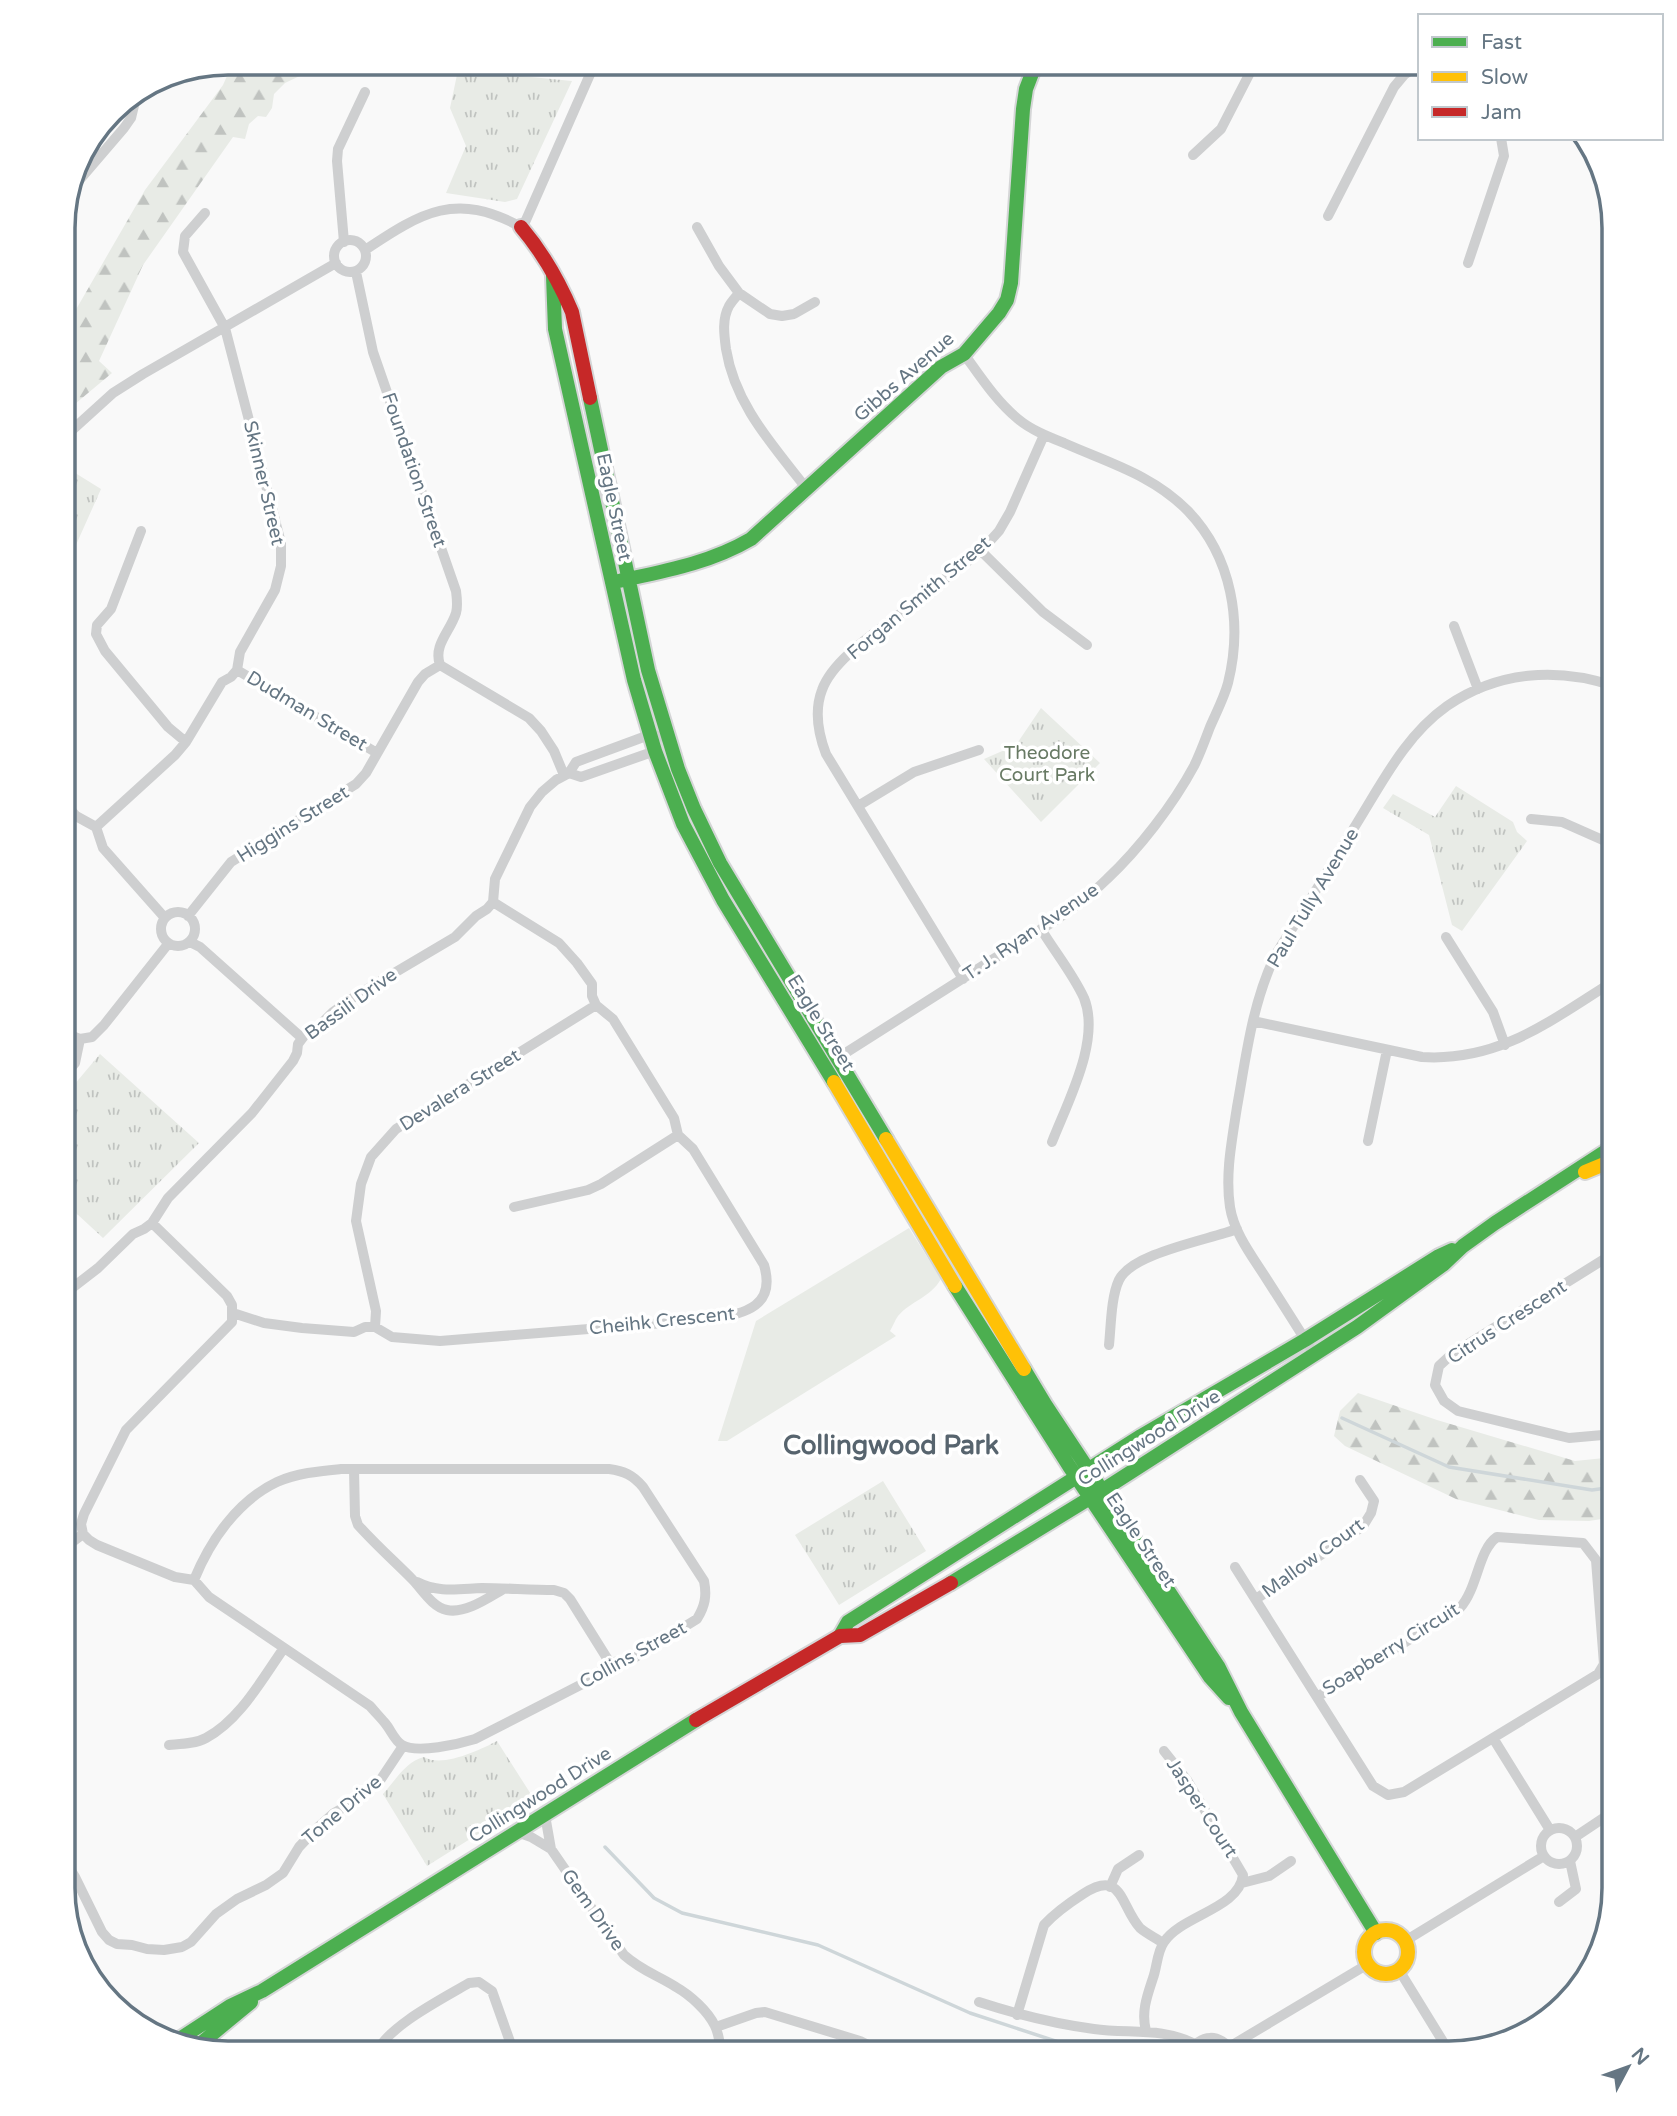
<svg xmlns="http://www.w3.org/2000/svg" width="1677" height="2116" font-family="'Varela Round',sans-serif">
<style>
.green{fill:#e8ebe6}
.forest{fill:url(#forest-firs)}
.park{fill:url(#park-tufts)}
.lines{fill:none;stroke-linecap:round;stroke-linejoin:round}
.stream{stroke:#ced6d9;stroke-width:3.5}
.fast-casing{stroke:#d5d6d7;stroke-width:18}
.slow-casing{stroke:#d5d6d7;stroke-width:18}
.jam-casing{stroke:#d5d6d7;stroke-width:18}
.street{stroke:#cecfd0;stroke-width:10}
.fast{stroke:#4caf50;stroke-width:14}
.slow{stroke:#ffc107;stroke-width:14}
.jam{stroke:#c62828;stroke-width:14}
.labels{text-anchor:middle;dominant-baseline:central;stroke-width:7;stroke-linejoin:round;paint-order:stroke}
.street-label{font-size:19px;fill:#657683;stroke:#fff}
.park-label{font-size:19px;fill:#687a64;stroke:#fff}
.district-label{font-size:26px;font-weight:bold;fill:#57646e;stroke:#fff}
.rim{fill:none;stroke:#657683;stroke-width:3.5}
</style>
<defs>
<pattern id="forest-firs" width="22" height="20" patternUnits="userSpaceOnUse" patternTransform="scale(1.75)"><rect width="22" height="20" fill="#e8ebe6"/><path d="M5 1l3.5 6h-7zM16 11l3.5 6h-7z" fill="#c0c3c0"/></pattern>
<pattern id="park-tufts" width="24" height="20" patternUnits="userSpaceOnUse" patternTransform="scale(1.75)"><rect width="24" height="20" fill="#e8ebe6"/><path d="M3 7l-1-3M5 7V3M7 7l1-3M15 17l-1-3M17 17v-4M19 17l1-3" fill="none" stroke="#c0c3c0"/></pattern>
</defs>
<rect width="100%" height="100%" fill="#f9f9f9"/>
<path class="green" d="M909,1228L941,1279C930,1298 912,1300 898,1316C895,1320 893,1326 890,1331L896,1336L727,1441H718L756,1321Z"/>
<path class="forest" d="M238,63H312L306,73L285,83L274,94L272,108L266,117L258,116L249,124L245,139L233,137L143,265L99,361L112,373L63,414V332L145,190L223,85L227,76L241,69Z
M1358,1393L1437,1420L1575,1461L1614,1457V1517L1589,1521L1539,1520L1456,1499L1345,1446L1334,1436L1340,1411Z"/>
<path class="park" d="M458,70L572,81L517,199L505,202L446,193L466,146L450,108Z
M72,471L101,489L63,574V481Z
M1041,708L1100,763L1041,822L984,759L1016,745Z
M1456,786L1513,822L1517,832L1527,841L1462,931L1452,925L1429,835L1383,808L1393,794L1435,817Z
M100,1054L199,1143L103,1238L63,1201V1098Z
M883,1481L926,1551L839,1605L795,1535Z
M497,1741L534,1799L427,1866L383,1794C396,1780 405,1762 424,1757C442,1768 480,1750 497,1741Z"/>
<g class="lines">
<path class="stream" d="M1342,1418L1449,1467L1592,1490L1614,1487
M605,1847L654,1898L682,1913L818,1945L970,2013L1092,2053"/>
<g class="fast-casing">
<path id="fast" d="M553,276L555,329L634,680L655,751L683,824L723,900L834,1082
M590,398L648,670L678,769L694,809L720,863L886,1139
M619,581C665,571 710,563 751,539L941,367L964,354L999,313L1007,300L1011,283L1023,109L1026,89L1036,63
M955,1286L1069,1466L1210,1677L1229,1698
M1024,1369L1045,1404L1218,1666L1241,1712L1376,1933
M951,1583L1103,1490L1357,1327L1444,1264L1463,1246L1495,1223L1614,1146
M840,1636L848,1622L1141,1436L1305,1340L1439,1256L1452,1250
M178,2040L230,2006L262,1991L696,1720
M199,2045L251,2002"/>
</g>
<g class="slow-casing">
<path id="slow" d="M834,1082L955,1286
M886,1139L1024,1369
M1585,1172L1614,1160
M1364 1952a22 22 0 1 1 44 0a22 22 0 1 1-44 0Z"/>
</g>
<g class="jam-casing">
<path id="jam" d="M521,227C543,253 559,281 572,312L590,398
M696,1720L840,1636L860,1635L951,1583"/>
</g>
<path class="street" d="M1193,155L1221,129L1255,63
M70,191L124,128L131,118L137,93
M1328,216L1394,87L1404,75L1420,64
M697,227L719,266L739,293L770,314L782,316L794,314L815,302
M334 256a16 16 0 1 1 32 0a16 16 0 1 1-32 0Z
M344,242L337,161L338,149L365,92
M365,250C422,212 456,191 521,227L526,220L595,63
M1468,263L1504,156L1501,138
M356,272L373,352L456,591C457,599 458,606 456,613C450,632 433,645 440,665
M739,293C736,297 732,301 729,306C722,319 724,334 726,349C735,405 773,445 806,488
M63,436L70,432L113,393L143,374L336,263
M141,531L111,609L97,625L96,634L105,651L168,727L186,742
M981,551L1043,612L1087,645
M1454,626L1478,689
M237,670L377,753
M569,773L581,777L655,751L657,749
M63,801L76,816L96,827L103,848L165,918
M858,806L914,772L979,750
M1531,819L1562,822L1614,845
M96,827L175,755L186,742L222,682L231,677L237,670L240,652L275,590L281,566V543L225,328L183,252L185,236L205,213
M161 929a17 17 0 1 1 34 0a17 17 0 1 1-34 0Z
M188,916L231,862L356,784L366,773L418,682L425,674L440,665L529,718L541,731L554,751L564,775
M1041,929C1055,952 1073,974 1084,998C1101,1040 1068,1101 1052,1142
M1446,937L1493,1012L1505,1045
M190,942L200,947L302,1038
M963,979L826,754C818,733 814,711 822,690C833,659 878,631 904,611C929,591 955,571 981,551L999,531L1010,512L1044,435
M1253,1021L1422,1057C1500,1062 1551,1020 1614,981
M63,1030L68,1034L80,1039L92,1037L104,1025L168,944
M825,1066C882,1030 939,994 995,958C1033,934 1075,911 1107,879C1139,849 1173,805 1194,766C1200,754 1205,740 1210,727C1216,713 1224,698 1228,683C1243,623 1232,557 1188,511C1153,475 1109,463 1064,443C1049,437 1031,430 1018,419C996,401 980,376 964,354
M63,1077L75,1063L80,1039
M1368,1141L1387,1050
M514,1207L588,1190L601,1184L678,1135
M63,1295L98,1268L133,1234L144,1229L152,1223L168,1198L252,1113L293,1061L297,1053L298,1044L307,1032L318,1027L333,1012L357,995L455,937L476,916L487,909L493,902L495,879L530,807L542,792L556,780L569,773L576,762L649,735L667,737
M233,1313L264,1323L302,1328L354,1332L365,1327H375L392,1337L440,1341L713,1319C746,1313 776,1306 764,1265L693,1149L678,1135L674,1118L613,1019L596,1005L592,996V984L577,963L559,943L493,902
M375,1327L376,1311L356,1221L361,1184L371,1157L396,1129L596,1005
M1109,1345C1111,1326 1111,1297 1119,1280C1132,1253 1208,1240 1237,1229
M1314,1354C1298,1328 1282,1303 1266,1278C1252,1256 1234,1233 1230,1207C1225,1174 1232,1140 1237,1107C1246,1057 1252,1005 1274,958C1282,943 1293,928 1302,913C1320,883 1339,853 1357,823C1383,781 1406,735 1447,706C1498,671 1557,667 1614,686
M1614,1434L1569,1438L1458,1411L1444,1401L1435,1385L1439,1366L1452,1354L1614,1253
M354,1469L355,1516L358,1525C375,1544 394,1561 412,1579C422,1589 432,1607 447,1610C465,1614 488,1598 502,1590
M83,1534L89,1540L97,1545L175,1577L194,1580L209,1597L370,1706C375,1712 380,1717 385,1723C391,1730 394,1740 402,1745C417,1754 459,1744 475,1739L590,1680L610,1663L634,1658L697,1619C705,1606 707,1596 704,1581L643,1487C633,1475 624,1471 609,1469H341C320,1471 297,1473 277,1482C237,1501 210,1541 194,1580
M63,1549L83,1534L81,1524L84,1514L126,1430L232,1322V1305L227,1296L152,1223
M1235,1567L1373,1786L1388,1795L1404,1792L1598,1674L1604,1664L1596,1560L1583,1543L1497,1537C1478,1550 1478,1588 1460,1608L1317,1697
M417,1582C438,1593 458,1589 482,1588C505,1588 530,1590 554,1590L564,1593L570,1599L610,1663
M1256,1599L1363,1526L1371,1513L1374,1501L1360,1480
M1493,1738L1550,1830
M169,1745C181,1744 195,1744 206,1738C240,1720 262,1679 284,1648
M545,1815L551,1849
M1541 1846a18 18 0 1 1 36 0a18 18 0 1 1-36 0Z
M517,1832L531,1837L551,1849L624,1955C642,1971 657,1975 676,1987C690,1995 708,2011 715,2026C719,2034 720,2044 721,2053
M1575,1837L1614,1811
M63,1858L75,1877L102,1932L109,1940L117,1944L132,1945L147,1949L164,1950L182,1947L191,1942L216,1914L237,1899L266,1885L283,1873L299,1847L316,1829L334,1813L355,1801L381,1779L403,1746
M1242,1883L1269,1876L1291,1861
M1110,1887L1118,1869L1139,1855
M1559,1902L1576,1889L1570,1861
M1405,1941L1544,1856
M1399,1970L1450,2053
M979,2002C1016,2014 1055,2024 1094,2029C1129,2034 1162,2027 1195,2044
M1017,2015L1044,1925C1055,1913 1069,1903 1083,1894C1123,1868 1120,1906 1140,1928C1147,1934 1156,1938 1163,1943
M716,2027L756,2013L765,2012L860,2041L868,2045L874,2053
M1146,2031C1141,2012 1147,1996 1153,1978C1157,1967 1157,1952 1164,1942C1182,1915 1239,1909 1243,1875L1187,1780L1164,1751
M1229,2047L1368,1964
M377,2052C388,2026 444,1998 469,1983L479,1982L492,1991L514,2053
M359,2053H379
M591,2053L609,2046
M1190,2053C1199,2033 1221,2033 1232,2052"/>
<use href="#fast" class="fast"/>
<use href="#slow" class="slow"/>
<use href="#jam" class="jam"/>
</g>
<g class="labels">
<g class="street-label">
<text transform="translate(904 377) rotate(-41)">Gibbs Avenue</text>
<text transform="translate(414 470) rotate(71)">Foundation Street</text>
<text transform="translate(264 483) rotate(77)">Skinner Street</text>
<text transform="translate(614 507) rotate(78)">Eagle Street</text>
<text transform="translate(919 598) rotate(-40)">Forgan Smith Street</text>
<text transform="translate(307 711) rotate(31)">Dudman Street</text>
<text transform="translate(293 824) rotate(-32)">Higgins Street</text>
<text transform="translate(1313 898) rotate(-59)">Paul Tully Avenue</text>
<text transform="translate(1031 932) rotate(-34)">T. J. Ryan Avenue</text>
<text transform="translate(351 1004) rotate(-36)">Bassili Drive</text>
<text transform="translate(821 1023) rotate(58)">Eagle Street</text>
<text transform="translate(460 1090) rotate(-32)">Devalera Street</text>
<text transform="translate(662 1321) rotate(-6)">Cheihk Crescent</text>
<text transform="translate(1507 1322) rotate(-33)">Citrus Crescent</text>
<text transform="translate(1149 1438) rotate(-32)">Collingwood Drive</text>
<text transform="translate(1141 1540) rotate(56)">Eagle Street</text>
<text transform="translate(1313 1558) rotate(-36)">Mallow Court</text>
<text transform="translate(1391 1649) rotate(-32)">Soapberry Circuit</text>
<text transform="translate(633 1655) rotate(-29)">Collins Street</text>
<text transform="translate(540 1795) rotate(-32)">Collingwood Drive</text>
<text transform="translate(1202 1808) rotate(57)">Jasper Court</text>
<text transform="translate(342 1810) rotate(-40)">Tone Drive</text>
<text transform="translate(593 1910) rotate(55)">Gem Drive</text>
</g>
<g class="park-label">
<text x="1047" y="753">Theodore<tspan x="1047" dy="22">Court Park</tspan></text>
</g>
<g class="district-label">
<text x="891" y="1445">Collingwood Park</text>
</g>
</g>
<path d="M0 0H1677V2116H0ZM228 75H1449A153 153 0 0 1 1602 228V1888A153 153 0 0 1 1449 2041H228A153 153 0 0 1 75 1888V228A153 153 0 0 1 228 75Z" fill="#fff" fill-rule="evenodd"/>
<path class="rim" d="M228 75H1449A153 153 0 0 1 1602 228V1888A153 153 0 0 1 1449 2041H228A153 153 0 0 1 75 1888V228A153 153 0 0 1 228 75Z"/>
<rect x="1418" y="14" width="245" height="126" fill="#ffffff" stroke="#c1c8cd" stroke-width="2"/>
<rect x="1432" y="37" width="35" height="10" fill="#4caf50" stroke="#c1c8cd" stroke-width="2"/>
<text x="1481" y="49" font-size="21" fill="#657683">Fast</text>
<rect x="1432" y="72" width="35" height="10" fill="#ffc107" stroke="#c1c8cd" stroke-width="2"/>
<text x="1481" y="84" font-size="21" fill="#657683">Slow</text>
<rect x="1432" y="107" width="35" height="10" fill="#c62828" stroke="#c1c8cd" stroke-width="2"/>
<text x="1481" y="119" font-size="21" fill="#657683">Jam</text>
<g transform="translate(1628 2067) rotate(49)" stroke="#ffffff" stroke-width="5" paint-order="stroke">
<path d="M0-5L12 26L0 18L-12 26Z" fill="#657683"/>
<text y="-10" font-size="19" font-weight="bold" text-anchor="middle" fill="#657683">N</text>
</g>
</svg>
